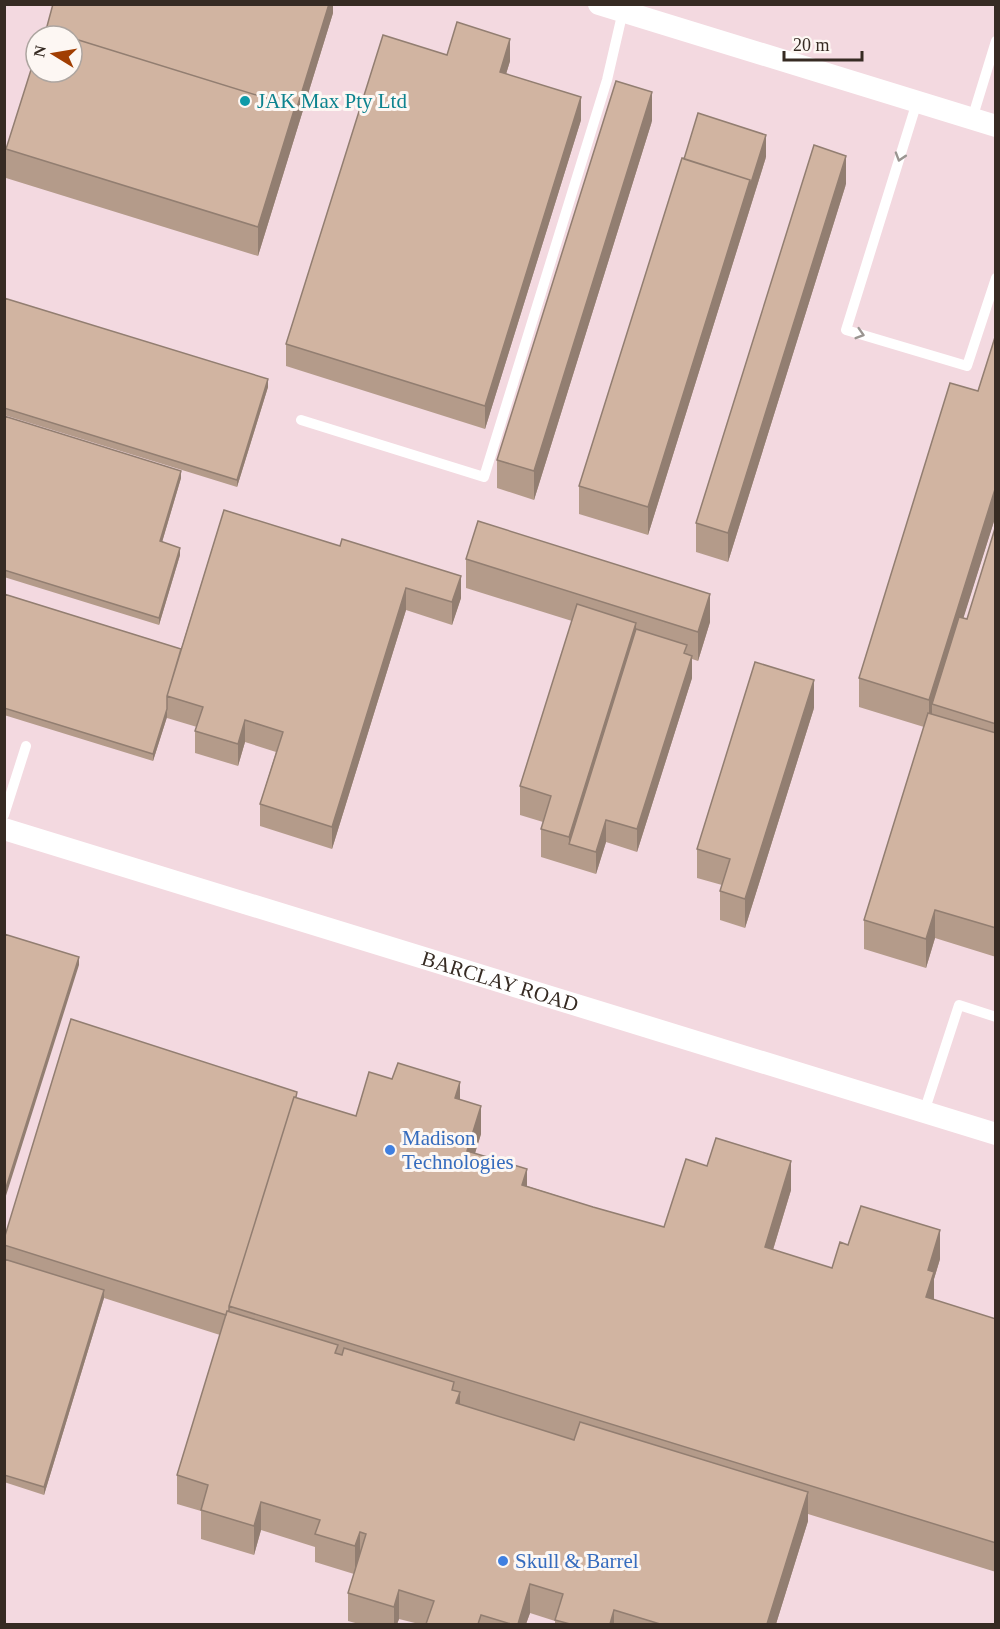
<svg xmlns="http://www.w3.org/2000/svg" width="1000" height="1629" font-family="Georgia,serif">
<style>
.industrial{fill:#f3d9e0;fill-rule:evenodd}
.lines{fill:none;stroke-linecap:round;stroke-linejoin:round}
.service{stroke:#fff;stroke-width:10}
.minor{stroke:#fff;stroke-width:22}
.wall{fill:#b49b8a}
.shaded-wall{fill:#927e71}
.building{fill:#d1b4a1;stroke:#927e71;stroke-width:1.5}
.oneway{stroke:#9a9591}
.culture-dot{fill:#0f9aa8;stroke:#fdf7f3;stroke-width:2}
.shop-dot{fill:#3f7fe0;stroke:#fdf7f3;stroke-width:2}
.labels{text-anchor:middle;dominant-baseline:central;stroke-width:6;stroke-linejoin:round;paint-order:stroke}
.culture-label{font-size:21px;fill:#0d838f;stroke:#fdf7f3;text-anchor:start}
.street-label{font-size:21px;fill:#362b23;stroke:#fdf7f3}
.shop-label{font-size:21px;fill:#366cbe;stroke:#fdf7f3;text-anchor:start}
</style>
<rect width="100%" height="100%" fill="#fee6d5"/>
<path class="industrial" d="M5,5H995V1624H5ZM36,36H72V72H36Z"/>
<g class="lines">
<path class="service" d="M917,102L846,330L967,366L996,278
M972,119L996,41
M301,420L484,477L607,80L623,11
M4,815L26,746
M924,1112L959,1005L996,1017"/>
<g class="minor">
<path d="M599,4L996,126"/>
<path id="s1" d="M4,829L996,1134"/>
</g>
</g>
<path class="wall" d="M333,4V13L258,256L6,178V149L46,30Z
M447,55L510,61L506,74L581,120L485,429L286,366V344Z
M652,121L534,500L497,488V460Z
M766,157L648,535L579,514V486Z
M846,184L728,562L696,552V523Z
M4,298L268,387L237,487L4,415Z
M996,334V515L963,618L967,619L996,525V957L935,938L926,968L864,949V920L924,727L859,707V678L978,391Z
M4,416L181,478L162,542L180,555L159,625L4,577Z
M224,510L461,598L452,625L406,610L332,849L260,826V804L276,752L245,742L238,766L195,753V731L197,727L167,718V717L153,761L4,715V594L181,649Z
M466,559L710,622L698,661L692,659V678L637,852L606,842L596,874L541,857V829L543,822L520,815V786L572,621L466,588Z
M814,708L745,928L720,920V891L722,885L697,878V849Z
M297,1098L356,1116L460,1099L481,1134L475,1153L527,1186L593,1207L664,1227L707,1166L791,1190L773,1250L832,1268L848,1245L940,1259L934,1279V1300L996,1319V1572L808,1514V1521L776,1624H555V1621L530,1613L526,1624H419L399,1619L397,1624H359L348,1621V1593L354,1574L315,1562V1547L261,1530L254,1555L201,1539V1511L177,1504V1475L220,1335L104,1298L44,1495L4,1482V1239Z"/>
<path class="shaded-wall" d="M329,4H333V13L258,256V227L295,107Z
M510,39V61L500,94V72Z
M652,92V121L534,500V471Z
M581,97V120L485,429V406Z
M766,135V157L648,535V507L750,180Z
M846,156V184L728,562V533Z
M268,379V387L237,487V480Z
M181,471V478L160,549V541Z
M996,486V515L936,705L932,704V720L929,729V700Z
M180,548V555L159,625V618Z
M461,576V598L452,625V602Z
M406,588V610L332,849V827Z
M710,594V622L698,661V632Z
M636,623V651L569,844V837Z
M692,656V678L637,852V829Z
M814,680V708L745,928V899Z
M167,709V717L153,761V754Z
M245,720V742L238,766V744Z
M606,820V842L596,874V852Z
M935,910V938L926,968V939Z
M79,957V965L4,1202V1194Z
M460,1082V1111L455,1098Z
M481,1106V1134L467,1179V1151Z
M791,1161V1190L765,1276V1247Z
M527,1169V1198L522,1185Z
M940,1230V1259L934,1279V1300L926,1297L928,1270Z
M104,1290V1298L44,1495V1487Z
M460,1392V1421L456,1403Z
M808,1492V1521L776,1624H767Z
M261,1502V1530L254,1555V1526Z
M360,1532V1560L355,1575V1546Z
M530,1584V1613L526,1624H518Z
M399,1590V1619L397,1624H394V1607Z
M614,1610V1624H610Z"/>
<path class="building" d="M53,4H329L295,114V107L72,38V36H65L46,30Z
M457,22L510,39L500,72L581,97L485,406L286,344L383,35L447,55Z
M44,29L65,36H42Z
M72,38L295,107L258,227L6,149L36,54V72H72Z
M616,81L652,92L534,471L497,460Z
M698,113L766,135L750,186V180L684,159Z
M814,145L846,156L728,533L696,523Z
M682,158L750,180L648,507L579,486Z
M4,298L268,379L237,480L4,408Z
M996,334V486L929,700L859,678L950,383L978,391Z
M4,416L181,471L160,541L180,548L159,618L4,570Z
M224,510L340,546L342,539L461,576L452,602L406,588L332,827L260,804L283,732L245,720L238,744L195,731L203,707L167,696Z
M478,521L710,594L698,632L466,559Z
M996,525V724L932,704L959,617L967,619Z
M4,594L181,649L167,696V709L153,754L4,708Z
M577,604L636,623L569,837L541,829L551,796L520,786Z
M636,629L687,645L684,653L692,656L637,829L606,820L596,852L569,844Z
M755,662L814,680L745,899L720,891L730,859L697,849Z
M928,713L996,733V928L935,910L926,939L864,920Z
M4,934L79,957L4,1194Z
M71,1019L297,1092L296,1097H294L229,1306V1311H227L226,1315L4,1245V1239Z
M398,1063L460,1082L455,1098L481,1106L467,1151L527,1169L522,1185L593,1207L664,1227L686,1159L707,1166L716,1138L791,1161L765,1247L832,1268L840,1242L848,1245L861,1206L940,1230L928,1270L934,1272L926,1297L996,1319V1543L229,1306L294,1097L356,1116L369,1072L392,1079Z
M4,1259L104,1290L44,1487L4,1475Z
M227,1311L338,1345L335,1353L342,1355L344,1348L454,1382L452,1390L460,1392L456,1403L574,1440L580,1422L808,1492L767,1624H660L614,1610L610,1624H570L555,1620L563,1594L530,1584L518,1624H511L481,1615L478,1624H426L434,1601L399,1590L394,1607L348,1593L366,1534L360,1532L355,1546L315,1534L320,1520L261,1502L254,1526L201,1510L208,1485L177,1475Z"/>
<defs><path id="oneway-chevron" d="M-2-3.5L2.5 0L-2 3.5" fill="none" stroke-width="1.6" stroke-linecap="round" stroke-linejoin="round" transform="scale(1.5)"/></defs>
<g class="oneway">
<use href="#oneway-chevron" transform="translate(900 157) rotate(107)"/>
<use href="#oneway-chevron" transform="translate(860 334) rotate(17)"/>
</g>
<circle class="culture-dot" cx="245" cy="101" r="6"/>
<g class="shop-dot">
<circle cx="390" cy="1150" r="6"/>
<circle cx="503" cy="1561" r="6"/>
</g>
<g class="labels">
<g class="culture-label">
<text x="257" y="101">JAK Max Pty Ltd</text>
</g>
<g class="street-label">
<text stroke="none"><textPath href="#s1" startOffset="519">BARCLAY ROAD</textPath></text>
</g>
<g class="shop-label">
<text x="402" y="1138">Madison<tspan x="402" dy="24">Technologies</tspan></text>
<text x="515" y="1561">Skull &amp; Barrel</text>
</g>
</g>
<rect width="1000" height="1629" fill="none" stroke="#362b23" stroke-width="12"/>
<g transform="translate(54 54) rotate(281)"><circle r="28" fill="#fdf7f3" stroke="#ada5a0" stroke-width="1.5"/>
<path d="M0-4.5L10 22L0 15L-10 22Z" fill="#a13e02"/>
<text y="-9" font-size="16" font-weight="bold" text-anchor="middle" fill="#362b23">N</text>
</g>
<path d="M784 51v9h78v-9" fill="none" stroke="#362b23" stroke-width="3"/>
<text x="793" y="51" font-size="18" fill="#362b23" stroke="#fdf7f3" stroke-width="4.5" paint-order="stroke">20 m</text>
</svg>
